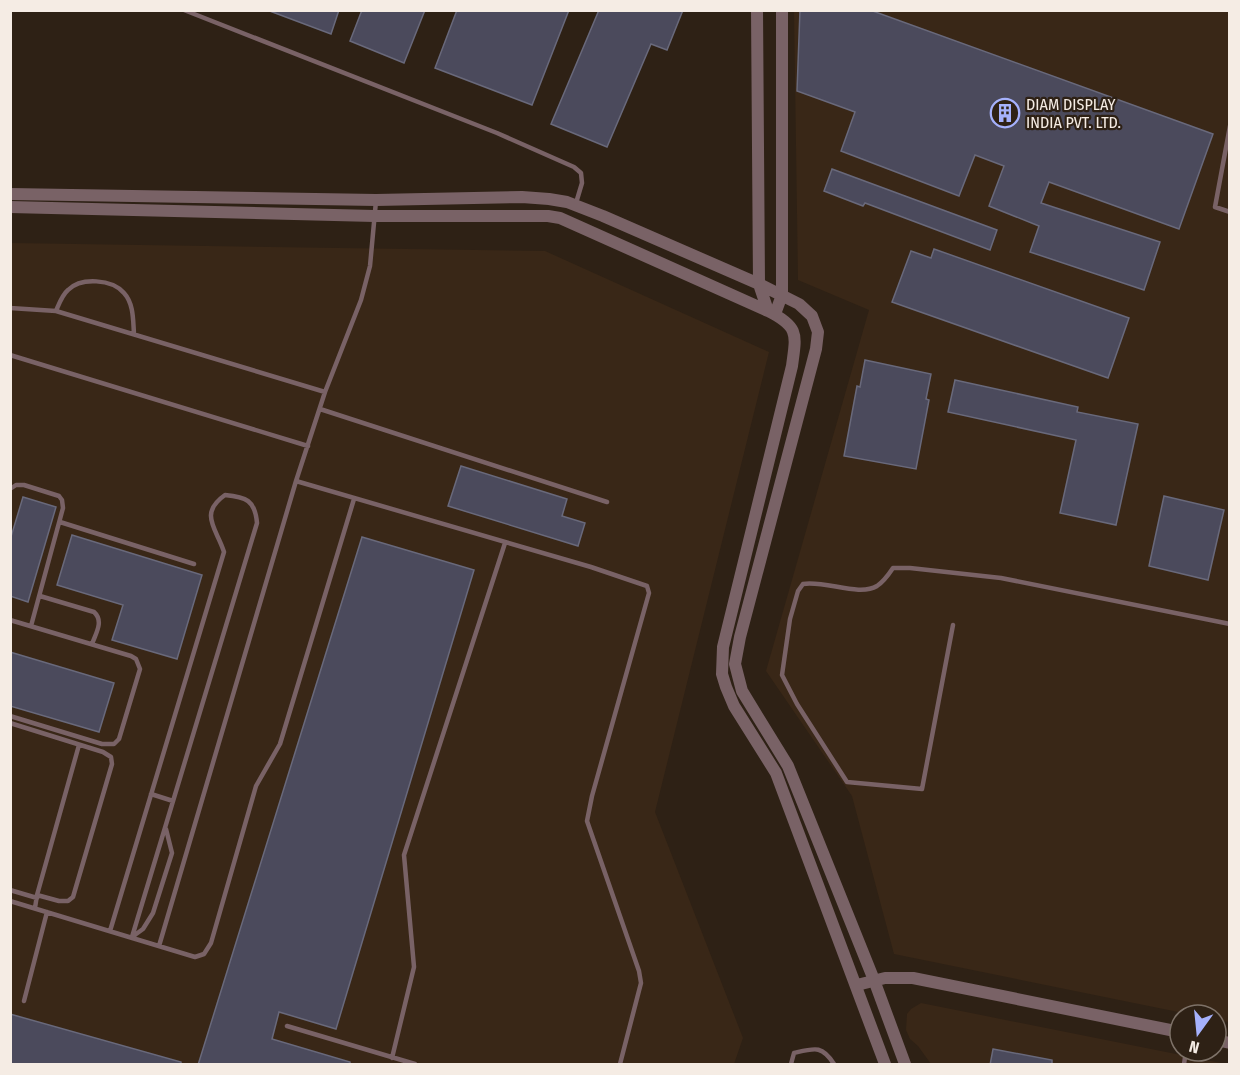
<svg xmlns="http://www.w3.org/2000/svg" width="1240" height="1075" font-family="'Fira Sans Condensed',sans-serif">
<style>
.built{fill:#392717}
.building{fill:#4b4a5c;stroke:#69697b;stroke-width:1.5}
.lines{fill:none;stroke-linecap:round;stroke-linejoin:round}
.service{stroke:#796266;stroke-width:4.5}
.tertiary{stroke:#796266;stroke-width:12}
.labels{text-anchor:middle;dominant-baseline:central;stroke-width:4.5;stroke-linejoin:round;paint-order:stroke}
.poi-label{font-size:16px;fill:#f5ece4;stroke:#2e2115;text-anchor:start}
</style>
<rect width="100%" height="100%" fill="#2e2115"/>
<path class="built" d="M794,11H1229V1022L1216,1020V1015H1193L894,954L852,796L766,671L869,310L798,280Z
M11,243L545,251L769,352L655,812L743,1038L734,1064H11Z
M921,1003L1226,1064H931L918,1046L910,1039L906,1030L907,1014L911,1009Z"/>
<path class="building" d="M267,10H339L331,34Z
M362,10H425L404,63L350,41Z
M457,10H569L532,105L435,68Z
M599,10H683L667,50L651,44L607,147L551,124Z
M800,10H870L1213,134L1179,229L1049,182L1041,203L1160,242L1144,290L1030,252L1039,226L989,206L1004,166L975,155L959,196L841,151L855,112L797,91Z
M832,169L997,230L990,250L865,203L863,206L824,191Z
M934,249L1129,318L1108,378L892,302L911,251L931,258Z
M865,360L931,374L926,399L929,400L916,469L844,456L857,386L860,387Z
M955,380L1078,407L1077,412L1138,424L1116,525L1060,513L1076,440L948,412Z
M461,466L567,499L562,516L585,523L578,546L448,506Z
M1164,496L1224,510L1208,580L1149,566Z
M23,497L56,507L28,602L10,596V540Z
M72,535L202,575L177,659L112,640L123,605L57,585Z
M362,537L474,570L336,1029L279,1012L272,1039L350,1062V1065H198Z
M10,652L114,683L99,732L10,706Z
M10,1014L181,1062V1065H10Z
M993,1049L1052,1060V1065H990Z"/>
<g class="lines">
<path class="service" d="M184,10L497,133L574,167L581,173L582,183L576,203
M1230,126L1215,207L1230,212
M10,308L56,311L325,392
M56,311C59,304 62,295 68,290C81,277 112,279 124,293C134,304 133,321 134,334
M10,355L308,446
M320,409L607,502
M296,481L591,567L647,586L649,593L592,796L587,821L639,971L641,983L620,1064
M10,489L16,485H24L59,496L62,500L63,508L31,626
M60,522L194,564
M40,596L94,612C104,621 96,633 92,644
M10,620L131,656L136,659L140,669L119,739L114,744H102L10,716
M953,625L922,789L847,782L797,704L782,675L790,619L798,591L803,584C825,580 859,597 877,586C883,582 889,574 893,568H910L1001,578L1230,624
M10,723L103,752L111,757L112,764L73,897L68,901H59L37,895
M151,794L173,801
M10,890L37,898
M10,901L195,957L204,954L211,943L256,786L280,744L354,499
M35,908L37,895L79,745
M110,931L224,552C217,529 198,514 225,495C246,497 255,500 257,523L132,937
M132,937L143,929L153,913L172,853L166,829
M159,946L296,481L325,392L361,300L370,266L376,201
M24,1001L47,912
M287,1026L415,1064
M392,1058L414,967L404,855L505,543
M791,1064L794,1053C815,1048 822,1045 834,1064
M1184,1064L1186,1051"/>
<path class="tertiary" d="M757,10L759,284L768,311
M10,194L376,200L522,197L549,199L567,202L603,216L759,284L799,304L812,316L818,332L816,349L740,637L735,664L742,691L788,766L874,980L905,1064
M10,207L374,216H548L560,218L768,311C800,327 796,335 792,366L723,647L722,674L726,687L734,706L776,773L885,1064
M775,314L782,295V10
M857,985L885,978H913L1180,1032
M1216,1040L1230,1043"/>
</g>
<defs>
<g id="building-ring" transform="scale(1.5)"><circle r="9.5" fill="#2e2115" stroke="#a5b1fc" stroke-width="1.5"/><path d="M-4-6H4V6H1V3H-1V6H-4ZM-2.5-4.3h1.7v1.8h-1.7ZM.8-4.3h1.7v1.8H.8ZM-2.5-1h1.7V.8h-1.7ZM.8-1h1.7V.8H.8Z" fill="#a5b1fc"/></g>
</defs>
<g fill-rule="evenodd">
<use href="#building-ring" x="1005" y="113"/>
</g>
<g class="labels">
<g class="poi-label">
<text x="1026" y="104">DIAM DISPLAY<tspan x="1026" dy="18">INDIA PVT. LTD.</tspan></text>
</g>
</g>
<rect width="1240" height="1075" fill="none" stroke="#f5ece4" stroke-width="24"/>
<g transform="translate(1198 1033) rotate(195)"><circle r="28" fill="#2e2115" stroke="#7e7268" stroke-width="1.5"/>
<path d="M0-4.5L10 22L0 15L-10 22Z" fill="#a5b1fc"/>
<text y="-9" font-size="16" font-weight="bold" text-anchor="middle" fill="#f5ece4">N</text>
</g>
</svg>
